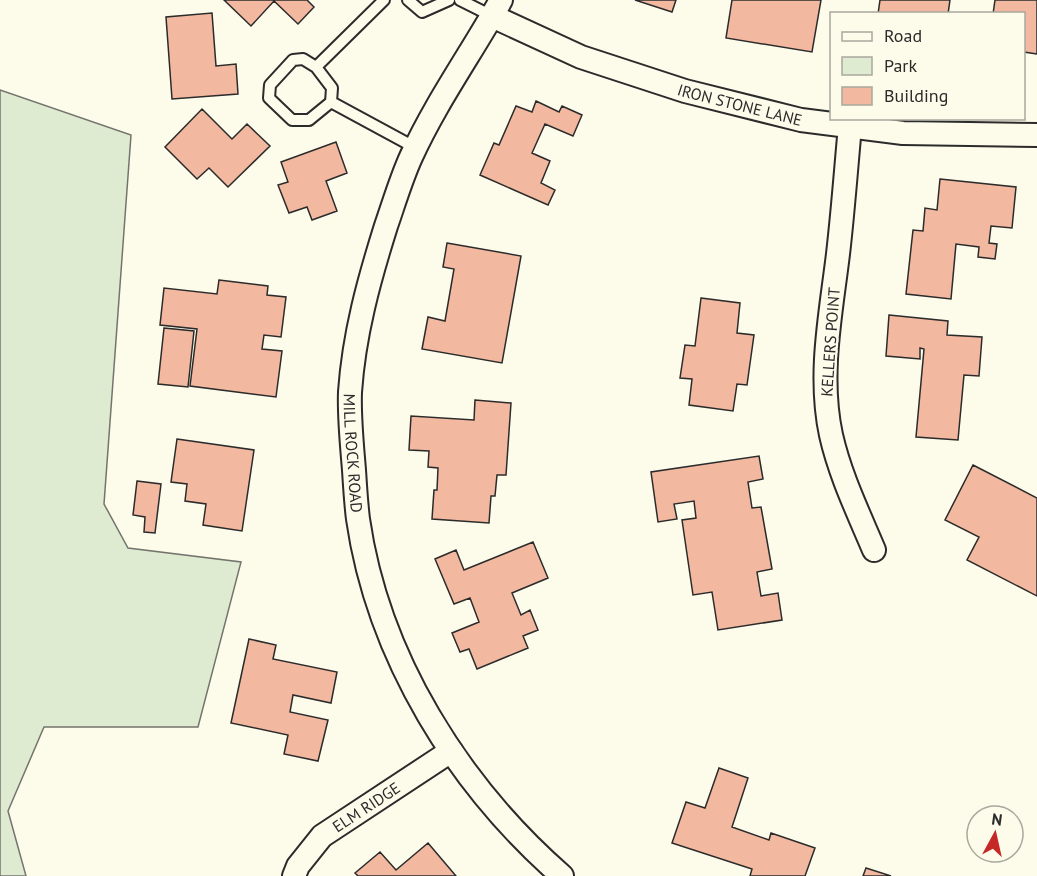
<svg xmlns="http://www.w3.org/2000/svg" width="1037" height="876" font-family="'PT Sans',sans-serif">
<style>
.green{fill:#deebd1;stroke:#74746e;stroke-width:1.5}
.building{fill:#f2b8a0;stroke:#2b2b2b;stroke-width:1.5}
.lines{fill:none;stroke-linecap:round;stroke-linejoin:round}
.service-casing{stroke:#2b2b2b;stroke-width:14}
.minor-casing{stroke:#2b2b2b;stroke-width:26}
.service{stroke:#fdfbea;stroke-width:10}
.minor{stroke:#fdfbea;stroke-width:22}
.labels{text-anchor:middle;dominant-baseline:central;stroke-width:4.5;stroke-linejoin:round;paint-order:stroke}
.street-label{font-size:16px;fill:#2b2b2b;stroke:#fdfbea}
</style>
<rect width="100%" height="100%" fill="#fdfbea"/>
<path class="green" d="M0,90L131,135L104,504L128,548L241,562L198,727H44L8,811L26,876H0Z"/>
<path class="building" d="M224,0H307L314,7L298,24L274,1L251,26Z
M635,0H676L672,12Z
M732,0H821L812,52L726,38Z
M880,0H950L948,14H878Z
M995,0H1037V54L1024,52V14H993Z
M212,13L216,66L236,64L238,94L172,99L166,17Z
M536,101L559,112L562,106L582,115L573,136L545,124L532,153L550,161L541,183L555,190L548,205L480,175L494,143L499,145L516,106L532,112Z
M202,109L232,139L247,124L270,146L228,187L209,168L197,179L165,147Z
M336,142L347,173L326,181L337,211L312,220L307,207L289,213L278,185L288,182L281,162Z
M940,179L1016,187L1012,228L991,226L989,243L997,244L995,259L978,257L979,247L956,244L951,299L906,294L913,230L923,231L925,208L937,210Z
M447,243L521,256L502,363L422,349L428,317L445,321L454,269L443,267Z
M219,280L268,286L267,295L286,297L281,337L264,335L262,349L282,351L276,397L190,386L197,329L160,325L164,288L217,294Z
M701,298L740,303L737,333L754,335L747,385L737,384L733,411L689,405L692,379L680,378L685,345L695,346Z
M889,315L948,321L947,335L982,337L979,376L964,375L958,440L916,437L924,349L920,348V359L886,356Z
M164,328L194,331L188,387L158,384Z
M475,400L511,403L506,475H497L495,496H491L489,523L432,519L434,490H437L438,468L428,467L429,451L409,450L411,416L474,420Z
M177,439L254,450L242,531L203,525L206,504L185,501L187,484L171,482Z
M759,456L763,479L748,482L752,508L761,507L772,569L757,572L761,596L778,593L782,620L718,630L712,592L693,595L682,520L696,518L694,501L674,504L677,519L658,522L651,472Z
M973,465L1037,498V596L967,560L979,537L945,520Z
M137,481L161,484L155,533L144,532L145,517L133,515Z
M533,542L548,578L512,593L521,615L530,610L538,630L523,636L528,648L477,669L469,649L460,652L452,633L479,622L470,598L454,604L435,559L456,550L464,570Z
M249,639L276,645L273,659L337,672L331,703L293,695L290,712L328,720L318,761L284,754L288,735L231,723Z
M719,768L748,778L732,827L769,840L771,833L815,848L805,876H750L752,869L672,843L686,802L705,808Z
M428,843L456,876H358L355,873L380,852L396,870Z
M866,868L891,876H863Z"/>
<g class="lines">
<g class="service-casing">
<path id="service" d="M384,0L316,67L332,88L331,102L416,148
M408,0L422,12L449,0
M460,0L492,16
M316,67L303,59L293,60L270,85L269,98L292,120H309L331,102"/>
</g>
<g class="minor-casing">
<g id="minor">
<path id="s1" d="M501,0C472,52 436,102 411,157C401,179 394,203 386,226C369,280 354,334 350,392C349,417 352,445 354,470C355,486 356,503 358,519C378,657 458,785 562,876"/>
<path id="s2" d="M492,16L581,57L685,91L801,120L903,133L1037,135"/>
<path d="M850,126C846,169 843,211 838,254C831,313 818,375 831,435C840,475 858,512 874,550"/>
<path id="s3" d="M294,876L298,866L322,836L451,751"/>
</g>
</g>
<use href="#service" class="service"/>
<use href="#minor" class="minor"/>
</g>
<g class="labels">
<g class="street-label">
<text stroke="none"><textPath href="#s2" startOffset="264">IRON STONE LANE</textPath></text>
<text transform="translate(830 342) rotate(-86)">KELLERS POINT</text>
<text stroke="none"><textPath href="#s1" startOffset="486">MILL ROCK ROAD</textPath></text>
<text stroke="none"><textPath href="#s3" startOffset="102">ELM RIDGE</textPath></text>
</g>
</g>
<rect x="830" y="12" width="195" height="108" fill="#fdfbea" stroke="#a9a89e" stroke-width="1.5"/>
<rect x="842" y="32" width="30" height="9" fill="#fdfbea" stroke="#a9a89e" stroke-width="1.5"/>
<text x="884" y="42" font-size="18" fill="#2b2b2b">Road</text>
<rect x="842" y="57" width="30" height="18" fill="#deebd1" stroke="#a9a89e" stroke-width="1.5"/>
<text x="884" y="72" font-size="18" fill="#2b2b2b">Park</text>
<rect x="842" y="87" width="30" height="18" fill="#f2b8a0" stroke="#a9a89e" stroke-width="1.5"/>
<text x="884" y="102" font-size="18" fill="#2b2b2b">Building</text>
<g transform="translate(995 834) rotate(8)"><circle r="28" fill="#fdfbea" stroke="#a9a89e" stroke-width="1.5"/>
<path d="M0-4.5L10 22L0 15L-10 22Z" fill="#c62828"/>
<text y="-9" font-size="16" font-weight="bold" text-anchor="middle" fill="#2b2b2b">N</text>
</g>
</svg>
